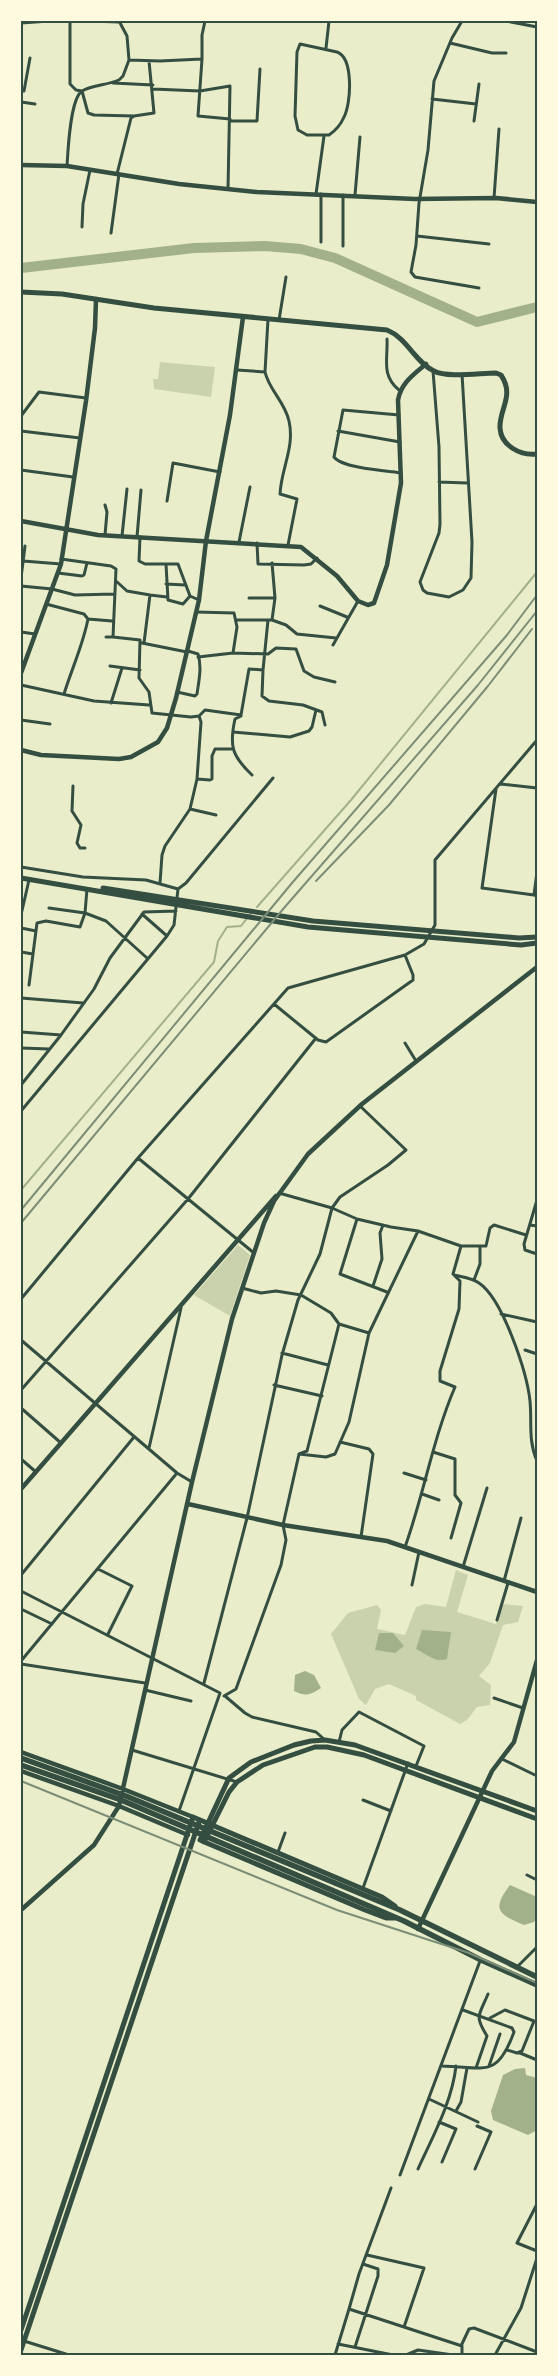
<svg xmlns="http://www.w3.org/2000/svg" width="558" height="2376" font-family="Arial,sans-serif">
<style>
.green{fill:#cad2ad}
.water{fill:#a3b18a}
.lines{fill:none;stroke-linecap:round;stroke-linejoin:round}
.stream{stroke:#a3b18a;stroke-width:2}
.river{stroke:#a3b18a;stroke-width:10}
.minor{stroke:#344e41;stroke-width:3}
.tertiary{stroke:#344e41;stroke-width:4.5}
.secondary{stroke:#344e41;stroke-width:5}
.trunk{stroke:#344e41;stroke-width:5.5}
.rail{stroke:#7c8e77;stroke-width:2}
.neatline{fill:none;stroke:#344e41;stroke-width:2}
</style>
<rect width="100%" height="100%" fill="#e9edc9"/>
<path class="green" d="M160,362L215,367L211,397L154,389L153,379H158Z
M238,1245L250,1255L230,1316L194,1295Z
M456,1570L468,1575L457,1612L496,1624L502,1604L523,1606L518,1622L503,1625L490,1663L479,1676L491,1685L490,1705L477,1707L467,1720L460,1724L416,1700V1696L389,1684L375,1689L366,1705L359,1699L331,1634L348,1613L377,1605L381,1610L377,1629L405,1635L416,1607L425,1604L446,1607Z"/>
<path class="water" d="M422,1630L451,1632L447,1659C434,1663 427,1654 416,1649Z
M379,1633H393L404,1646L395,1653L375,1650Z
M305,1671L314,1675L321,1688C310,1695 306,1697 294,1691L295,1675Z
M510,1885L537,1897V1917L534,1922L524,1925C497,1914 492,1909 510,1885Z
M525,2068L526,2075L537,2078V2130L528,2135L493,2120L491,2111L503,2075L515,2069Z"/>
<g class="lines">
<path class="stream" d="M257,907L351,800L537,572
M21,1190L214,962L218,941L227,927L241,926L252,912"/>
<path class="river" d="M21,268L194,248L265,246L301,249L335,258L477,322L537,307"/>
<path class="minor" d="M70,21V84L76,90L82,91L88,113L94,115L134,116
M90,21L119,22
M119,21L127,36L129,60L160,61L202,59L198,116L230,119
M462,21L452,38L434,81L428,150L419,203L416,245L411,272L415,277L479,288
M506,21L537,27
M21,23L50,21
M450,43L492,53H506
M300,44L337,52C354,58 351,104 344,117C341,124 335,131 329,135H307L298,130L295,116L297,52Z
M326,48L329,21
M202,59V35L205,21
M113,83L153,85
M153,89L200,91L230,86L228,189
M21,91H24L30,58
M432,99L476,104
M21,102L35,104
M230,121H257L260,69
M474,121L479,84
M67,166C68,151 70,99 82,91C92,85 108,85 119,80L123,76L129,60
M117,174L131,118L134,116L154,113L149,61
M316,194L324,136
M343,195V246
M355,195L360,137
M494,198L499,129
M82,227L83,204L90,170
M111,233L119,174
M417,236L489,244
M321,242V194
M268,319L265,372C269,390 285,402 289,421C295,447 281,469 280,494L297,499L288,545
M279,320L286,277
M387,339C388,360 381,375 399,390
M237,370L265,372
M433,371L439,447L440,524L439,533L420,582L423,590L427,593L449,597L463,590L471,578L472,542L462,374
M399,415L343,410L334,457C342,468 387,471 401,473
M21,416L39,392L86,398
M21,431L80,438
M338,431L400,442
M21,470L73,477
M439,482L467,483
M167,501L173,463L220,472
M105,505L107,512L105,535
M122,536L127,489
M137,537L141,490
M140,537L139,561L145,564H178L190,596L199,600
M239,542L250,487
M257,543L258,564L304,565L311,564L317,558
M61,559L111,566L116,569L113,637L140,640L139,678L149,692L152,713L191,717L199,716L205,710L241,715
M23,561L61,564
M272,563L275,598L272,620
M166,564L168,600L183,604L190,596
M58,573L82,576L84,575L87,563
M21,578L25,546
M116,581L127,591L150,595L144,643
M166,584L185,585
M21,586L52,589L75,595L114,594
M150,595L167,597
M249,598H275
M46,604L84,614L88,619C83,645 72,668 64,694
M320,606L347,617
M196,612L234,613L237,627L233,653L268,654L276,648L296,649L304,671L314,677L335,682
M88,619L112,621
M236,620H272L286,625L297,634L336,638
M21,632L35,634
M106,637H113
M142,643L187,652
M333,645L358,601
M198,657L233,653
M110,666L140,670
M263,670L268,620
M21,685L94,701L149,705
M177,692L195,696L197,694C199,680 202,667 198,654L188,651
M111,703L122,668
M241,715L249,669L263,670L262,696L269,701L303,705L322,712L325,725
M241,716L235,719C229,746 232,756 252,775
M21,720L50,724
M233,732L290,737L309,731L312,727L316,710
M197,779L210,780L212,779V756L215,749H232
M500,784L537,788
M73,786L72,811L81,825L77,843L80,848H85
M496,789L482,888L534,895
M190,809L216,815
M21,867L83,877L146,880L178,889
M537,872L534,895L537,896
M160,883L162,855L165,846L190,809L197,779L201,722L199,716
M49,908L85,913L106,921L147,958
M142,914L167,936
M21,915L29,880
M21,928L36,931
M21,952L33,954
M29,985L37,923L46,921L80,927L85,913L87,889
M21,998L83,1003
M274,1004L318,1040L326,1042L413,980V975L405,955
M21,1032L61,1035
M405,1043L416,1061
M21,1048L49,1049
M21,1085L61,1035L94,989L110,958L144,912L176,911
M21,1111L167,936L174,925L178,889L186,883L273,778
M138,1158L254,1253
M279,1193L332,1208L357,1219L391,1227L418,1231L461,1246L453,1274L460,1281L459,1309L440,1371V1381L455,1387C433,1438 424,1494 405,1547
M537,1200L524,1244L525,1250L537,1254
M357,1219L340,1274L387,1292
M530,1225L537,1226
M461,1246H486L490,1228L494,1225L526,1235
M454,1275C462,1277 472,1278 479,1283C503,1299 527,1373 530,1401C532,1422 528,1441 537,1461
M474,1280L480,1264V1248
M373,1286L382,1259L380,1233L383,1225
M242,1288L261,1293L276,1291L301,1295L331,1313L339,1324L369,1333
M21,1299L138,1158L288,988L405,955L424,944L435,925V860L537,740
M501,1314L537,1322
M21,1340L177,1473L192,1482
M525,1350L537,1354
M282,1353L328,1365
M274,1385L322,1396
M21,1390L188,1199L316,1038
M21,1408L61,1443
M340,1442L369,1449L373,1454L361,1537
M149,1448L181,1308
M433,1452L455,1459V1495L461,1503L451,1538
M299,1454L326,1457L335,1454L349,1422L369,1333L418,1231
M21,1459L36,1472
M404,1473L426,1480
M422,1494L439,1500
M463,1567L487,1488
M98,1569L132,1586L108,1634
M21,1575L134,1437
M504,1581L521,1518
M412,1585L419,1552
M21,1591L220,1693L179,1811
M21,1609L52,1624
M497,1620L508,1583
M21,1661L177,1473
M21,1664L145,1683
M204,1683L247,1518L282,1355L298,1300L320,1254L332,1208L340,1197L388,1165L406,1150L360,1106
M145,1690L191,1701
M224,1696L236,1689L281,1565L286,1540L283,1525L299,1454L307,1451L339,1324
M225,1696L245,1713L252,1717L316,1732L325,1740
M494,1698L523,1708
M339,1742L342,1730L359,1712L424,1746L416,1766
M132,1750L237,1782
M502,1759L537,1776
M363,1800L391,1811
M278,1852L285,1833
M527,1875L537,1880
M363,1888L408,1763
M517,1967L537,1947
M490,2018L505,2010L534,2021L522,2051L517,2053L507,2050
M520,2053L537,2060
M442,2066C485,2067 497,2079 514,2032L512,2028L463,2010
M489,2066L500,2034
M476,2068L487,2036C474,2015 479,2016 488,1994
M429,2099L478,2122
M456,2111L461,2102L467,2068
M439,2122L456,2129L442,2162
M418,2169C433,2136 452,2102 456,2066
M475,2169L491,2132L477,2126
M400,2175L480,1961
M391,2188L359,2274L349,2309L462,2346V2355
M537,2204L517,2243L537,2251
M367,2255L424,2268L404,2327
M24,2341L69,2355
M338,2344L393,2355
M461,2346L469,2329L474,2328L537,2352
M355,2347L378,2276V2269L363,2264
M335,2355L349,2309
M406,2355L418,2350L453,2355
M495,2355L521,2308L537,2258"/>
<path class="tertiary" d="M21,165L67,166L179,184L257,192L415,199L496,198L537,202
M21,521L98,535L301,547L337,576L358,601L368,605L374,603L387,565L401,483L398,400C401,383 413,375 426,364
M21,673L61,564L86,401L95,328L96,299
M21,750L41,755L119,759L131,757L158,742L167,728L176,698L199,600L206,541L230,415L243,317
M21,1489L276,1196
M188,1504L283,1525L387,1541L537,1592
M21,1752L123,1789L193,1817
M21,1771L119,1806L188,1835
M21,1910L94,1845L119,1806L192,1482L232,1319L264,1223L274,1201L308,1154L362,1104L537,967
M418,1929L492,1771L514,1742L537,1660"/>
<path class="secondary" d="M21,292L62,294L154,308L387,330C407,338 415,362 434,371C447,378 480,373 496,373L501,375C515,396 499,409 500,428C501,446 521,456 537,454
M21,878L308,927L521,945L537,943
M103,888L313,921L519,938L537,937
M200,1840L229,1778L251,1762L294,1745L311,1741L325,1740L355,1745L537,1811
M202,1841L365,1910L386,1918H395
M204,1842L229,1792L237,1782L263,1765L315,1747H327L364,1755L537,1819
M21,2330L193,1817L382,1897L395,1906
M21,2350L199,1822"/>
<path class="trunk" d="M21,1758L126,1796L400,1910L537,1977
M21,1765L121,1800L404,1921L481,1960L537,1985"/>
<path class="rail" d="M316,881L389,805L488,686L532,629
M21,1210L292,883L507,635L537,595
M21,1223L284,908L478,685L537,611
M21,1781L337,1910L469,1953L537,1983"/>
</g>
<rect width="558" height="2376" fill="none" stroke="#fefae0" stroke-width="45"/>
<rect x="22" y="22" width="514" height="2332" class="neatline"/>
</svg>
